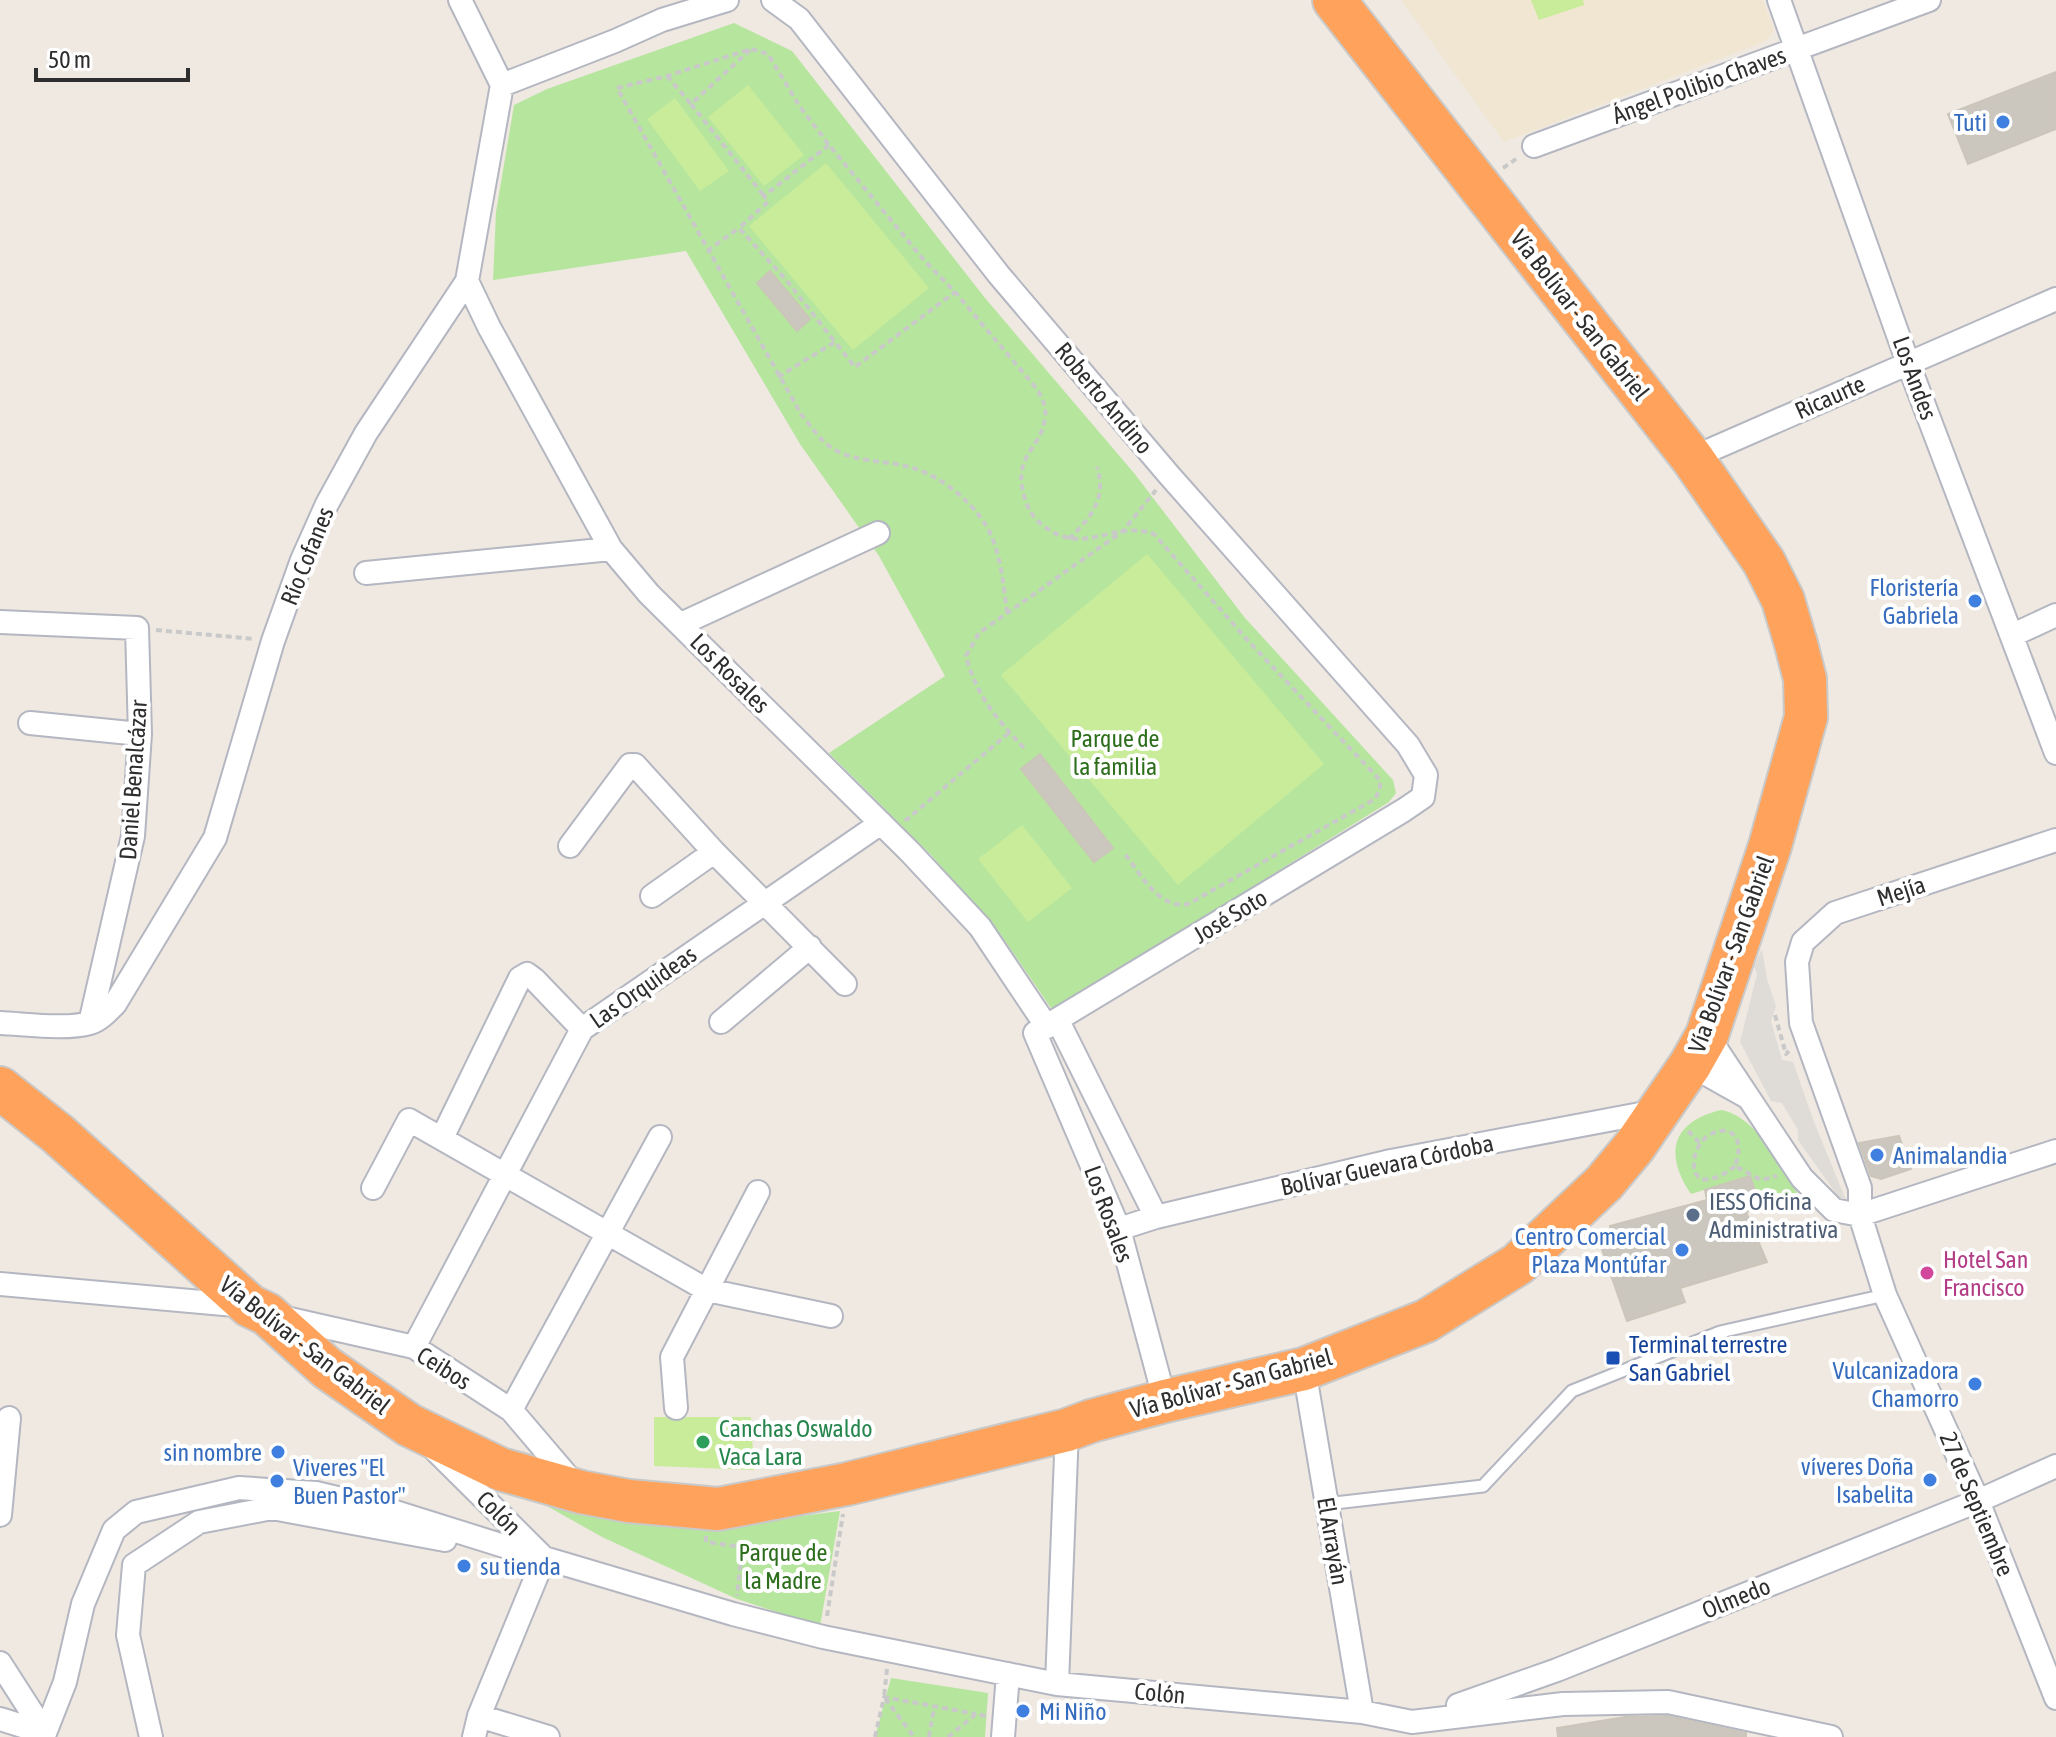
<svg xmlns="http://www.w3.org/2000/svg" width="2056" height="1737" font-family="'Asap Condensed',sans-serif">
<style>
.education{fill:#f0e6d1}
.green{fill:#b6e59e}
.pitch{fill:#c9ec9a}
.plaza{fill:#dfdcd8}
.building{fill:#cbc7bf;stroke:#cbc5ba;stroke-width:2}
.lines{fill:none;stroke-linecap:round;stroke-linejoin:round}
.lane-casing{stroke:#b4b7c1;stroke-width:15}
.street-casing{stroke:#b4b7c1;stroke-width:26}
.highway-casing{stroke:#c9c9c9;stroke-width:46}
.path{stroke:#c9c9c9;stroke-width:4;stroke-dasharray:6 4;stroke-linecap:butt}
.lane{stroke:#fff;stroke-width:11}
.street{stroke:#fff;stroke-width:22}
.highway{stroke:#ffa35c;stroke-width:42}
.shop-dot{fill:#3f7fe0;stroke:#fff;stroke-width:3}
.service-dot{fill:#5c6f8a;stroke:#fff;stroke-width:3}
.hotel-dot{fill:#d1479c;stroke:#fff;stroke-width:3}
.transit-dot{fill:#1a4fb4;stroke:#fff;stroke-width:3}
.leisure-dot{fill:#2e9e5b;stroke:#fff;stroke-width:3}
.labels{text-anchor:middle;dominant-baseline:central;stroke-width:8;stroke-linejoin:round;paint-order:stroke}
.street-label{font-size:24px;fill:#2e2e2e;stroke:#fff}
.shop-label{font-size:24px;fill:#366cbe;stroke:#fff;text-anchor:end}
.park-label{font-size:24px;fill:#2c6e1b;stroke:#fff}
.service-label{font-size:24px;fill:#4e5e75;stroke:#fff;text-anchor:start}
.hotel-label{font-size:24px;fill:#b23c85;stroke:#fff;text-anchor:start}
.transit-label{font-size:24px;fill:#164399;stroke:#fff;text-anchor:start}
.leisure-label{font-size:24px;fill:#27864d;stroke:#fff;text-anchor:start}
</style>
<rect width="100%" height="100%" fill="#efe9e1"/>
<path class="education" d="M1401,0H1763L1774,30L1766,41L1504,142Z"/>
<path class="green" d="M734,23L792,51L985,298L1134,473L1245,618L1393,780L1396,793L1389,802L1053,1011L1001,935L931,855L829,753L945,676L879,556L800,444L686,251L493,280L496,212L514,105L547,89Z
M1721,1110C1759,1117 1783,1171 1803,1202L1763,1212L1749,1176L1691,1194C1664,1154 1671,1122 1721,1110Z
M515,1488L755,1522L840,1511L820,1626L737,1599L602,1537Z
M891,1678L988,1693L985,1737H875Z"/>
<path class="pitch" d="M1531,0H1583L1584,5L1539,20Z
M748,85L804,155L764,186L708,117Z
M675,98L729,171L700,191L647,119Z
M826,163L929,288L853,350L749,226Z
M1147,554L1324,764L1178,885L1001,675Z
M1022,825L1072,888L1028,922L978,859Z
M654,1417H751L754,1470L654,1466Z"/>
<path class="plaza" d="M1762,949L1767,979L1776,1006L1771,1021L1782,1060L1793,1062L1814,1122L1846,1200L1842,1202L1798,1140V1130L1782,1103L1771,1101L1740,1042L1757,974L1754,966Z"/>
<path class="building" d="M2056,72V129L1968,164L1948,114Z
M770,271L810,319L797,331L757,283Z
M1040,754L1113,848L1094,862L1021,769Z
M1899,1136L1911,1169L1881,1179L1871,1176L1859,1143Z
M1750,1176L1760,1206L1746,1212L1767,1262L1680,1288L1685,1302L1627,1321L1598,1238L1611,1234L1610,1226L1707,1200L1705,1190Z
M1667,1716L1746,1733V1737H1558L1557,1728L1625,1717Z"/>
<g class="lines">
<g class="lane-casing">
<path id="lane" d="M1326,1504L1483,1486L1572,1391L1720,1332L1885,1295"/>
</g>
<g class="street-casing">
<path id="street" d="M773,0L799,19L999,275L1169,475L1408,745L1426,775L1423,797L1404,810L1035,1033L1119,1229L1165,1401
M1779,0L1908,363L2056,753
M502,85L615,41L662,20L727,0
M1534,146L1929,0
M467,281L489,327L611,549L649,594L910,852L980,927L1047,1027
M1692,458L2056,299
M366,573L611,549
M0,622L137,628L140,734L133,836L90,1023
M681,624L878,533
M2013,635L2056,615
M30,723L140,734
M2056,840L1835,913L1803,942L1797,962L1801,1023L1860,1188V1215L1885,1295L1978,1501L2056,1698
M570,846L630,765H635L714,852L845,984
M652,896L714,852
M1058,1021L1156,1217
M721,1022L810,947
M0,1023C25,1024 66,1030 90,1023C100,1020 108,1011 115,1004L215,838L273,641L302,560L327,504L366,433L467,281L502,85L460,0
M1707,1035L1802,1178L1834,1210L1860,1215L2056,1151
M1690,1065L1747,1097
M442,1138L520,978L527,974L535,980L582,1029
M373,1188L409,1120L707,1290L831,1316
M1119,1229L1156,1217L1391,1161L1656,1111
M0,1284L246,1306
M281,1317L414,1347L511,1410L575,1485
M414,1347L582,1029L881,823
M1304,1369L1362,1712
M676,1408L672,1357L758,1192
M511,1410L660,1137
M435,1450L544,1558L733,1614L823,1637L1057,1684L1362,1712L1412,1722L1563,1704L1668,1702L1831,1737
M0,1515L9,1418
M0,1663L45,1733
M1057,1684L1067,1430
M1458,1705L1557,1670L1978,1501L2056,1466
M479,1716L548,1737
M0,1719L45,1733L65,1682L83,1604L114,1530L136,1512L239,1488L316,1493L392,1511L539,1557
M151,1737L128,1635L134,1565L199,1522L272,1508L445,1540
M474,1737L479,1716L544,1558
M1003,1737L1008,1674"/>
</g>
<g class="highway-casing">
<path id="highway" d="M0,1088L58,1134L250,1306L267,1314L327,1368L409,1425L500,1469L581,1492L629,1501L718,1509L847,1484L1067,1430L1091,1421L1165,1401L1304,1369L1426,1321L1518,1264L1604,1183L1634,1147L1690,1065L1707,1035L1770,846L1806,717L1805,679L1796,644L1783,600L1764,562L1692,458L1334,0"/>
</g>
<path class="path" d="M750,50L691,104L764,196
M667,76L691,104
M829,145L764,196L768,202L739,228L787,281L835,342
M1503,168L1519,157
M707,251L739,228
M778,377L835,342L855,367L955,292
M1069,539C1091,517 1107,499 1097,467
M1007,613C1004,588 1002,564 993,540C982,509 944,477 913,468C887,460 859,463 835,450C822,443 810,425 801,414L617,88L667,76L751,49L768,54L800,107L829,145L923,259L955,292L1037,389C1042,398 1047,407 1045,418C1041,451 1011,454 1025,499C1028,509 1033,517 1041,524C1084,559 1111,519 1154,534L1250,643L1380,780V789L1375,799L1188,904C1159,910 1140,873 1125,854
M156,630L255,639
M1024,748C996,718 977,697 966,656L979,633L1123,531L1156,490
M905,821L1010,732
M1775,1015L1786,1054L1789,1051
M1688,1131L1700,1143
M1735,1166C1723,1177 1693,1191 1694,1163C1695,1124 1753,1115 1735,1166L1761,1180L1777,1176
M706,1536V1542L742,1547L737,1596
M827,1616L843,1514
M887,1669L884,1697L914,1737
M875,1737L884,1697L976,1714
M929,1737L934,1708
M948,1737L976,1714L986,1716"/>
<use href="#lane" class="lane"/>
<use href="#street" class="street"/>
<use href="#highway" class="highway"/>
</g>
<g class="shop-dot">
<circle cx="2003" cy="122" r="8"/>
<circle cx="1975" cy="601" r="8"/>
<circle cx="1877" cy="1155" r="8"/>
<circle cx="1682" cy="1250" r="8"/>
<circle cx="1975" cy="1384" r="8"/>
<circle cx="278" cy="1452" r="8"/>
<circle cx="1930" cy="1480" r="8"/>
<circle cx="277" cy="1481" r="8"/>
<circle cx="464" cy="1566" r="8"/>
<circle cx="1023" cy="1711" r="8"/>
</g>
<circle class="service-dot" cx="1693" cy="1215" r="8"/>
<circle class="hotel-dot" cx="1927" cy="1273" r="8"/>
<rect class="transit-dot" x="1605" y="1350" width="16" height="16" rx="4"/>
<circle class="leisure-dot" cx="703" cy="1442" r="8"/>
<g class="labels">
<g class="street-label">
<text transform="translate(1699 85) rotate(-20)">Ángel Polibio Chaves</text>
<text transform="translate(1580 315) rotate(52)">Vía Bolívar - San Gabriel</text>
<text transform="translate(1915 378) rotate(70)">Los Andes</text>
<text transform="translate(1830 397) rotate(-24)">Ricaurte</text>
<text transform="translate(1104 398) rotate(50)">Roberto Andino</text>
<text transform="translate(307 556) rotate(-68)">Río Cofanes</text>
<text transform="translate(730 673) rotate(45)">Los Rosales</text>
<text transform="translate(133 780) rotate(-86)">Daniel Benalcázar</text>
<text transform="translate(1901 891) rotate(-18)">Mejía</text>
<text transform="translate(1230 916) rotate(-31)">José Soto</text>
<text transform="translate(1731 954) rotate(-70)">Vía Bolívar - San Gabriel</text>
<text transform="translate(643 987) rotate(-35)">Las Orquideas</text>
<text transform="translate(1387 1165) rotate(-12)">Bolívar Guevara Córdoba</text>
<text transform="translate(1109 1214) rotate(70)">Los Rosales</text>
<text transform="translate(305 1345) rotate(38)">Vía Bolívar - San Gabriel</text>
<text transform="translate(444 1368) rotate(32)">Ceibos</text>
<text transform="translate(1231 1383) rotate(-15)">Vía Bolívar - San Gabriel</text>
<text transform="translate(1977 1504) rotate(67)">27 de Septiembre</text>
<text transform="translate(499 1513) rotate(45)">Colón</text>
<text transform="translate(1333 1541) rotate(80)">El Arrayán</text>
<text transform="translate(1736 1598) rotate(-22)">Olmedo</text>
<text transform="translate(1160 1693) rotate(5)">Colón</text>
</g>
<g class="shop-label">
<text x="1987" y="122">Tuti</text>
<text x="1959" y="587">Floristería<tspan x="1959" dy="28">Gabriela</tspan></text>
<text x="1893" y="1155" text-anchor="start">Animalandia</text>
<text x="1666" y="1236">Centro Comercial<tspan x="1666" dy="28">Plaza Montúfar</tspan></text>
<text x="1959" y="1370">Vulcanizadora<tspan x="1959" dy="28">Chamorro</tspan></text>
<text x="262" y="1452">sin nombre</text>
<text x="1914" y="1466">víveres Doña<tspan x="1914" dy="28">Isabelita</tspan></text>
<text x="293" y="1467" text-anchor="start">Viveres "El<tspan x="293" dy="28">Buen Pastor"</tspan></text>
<text x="480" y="1566" text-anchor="start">su tienda</text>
<text x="1039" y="1711" text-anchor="start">Mi Niño</text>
</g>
<g class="park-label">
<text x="1115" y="738">Parque de<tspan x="1115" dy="28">la familia</tspan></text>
<text x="783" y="1552">Parque de<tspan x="783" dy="28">la Madre</tspan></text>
</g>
<g class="service-label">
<text x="1709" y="1201">IESS Oficina<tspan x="1709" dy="28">Administrativa</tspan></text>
</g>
<g class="hotel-label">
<text x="1943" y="1259">Hotel San<tspan x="1943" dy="28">Francisco</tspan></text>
</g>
<g class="transit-label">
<text x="1629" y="1344">Terminal terrestre<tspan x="1629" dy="28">San Gabriel</tspan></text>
</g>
<g class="leisure-label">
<text x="719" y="1428">Canchas Oswaldo<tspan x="719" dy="28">Vaca Lara</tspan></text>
</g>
</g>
<path d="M36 68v12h152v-12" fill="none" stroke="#2e2e2e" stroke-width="4"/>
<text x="48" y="68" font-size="24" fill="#2e2e2e" stroke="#ffffff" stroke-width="6" paint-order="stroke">50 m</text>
</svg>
